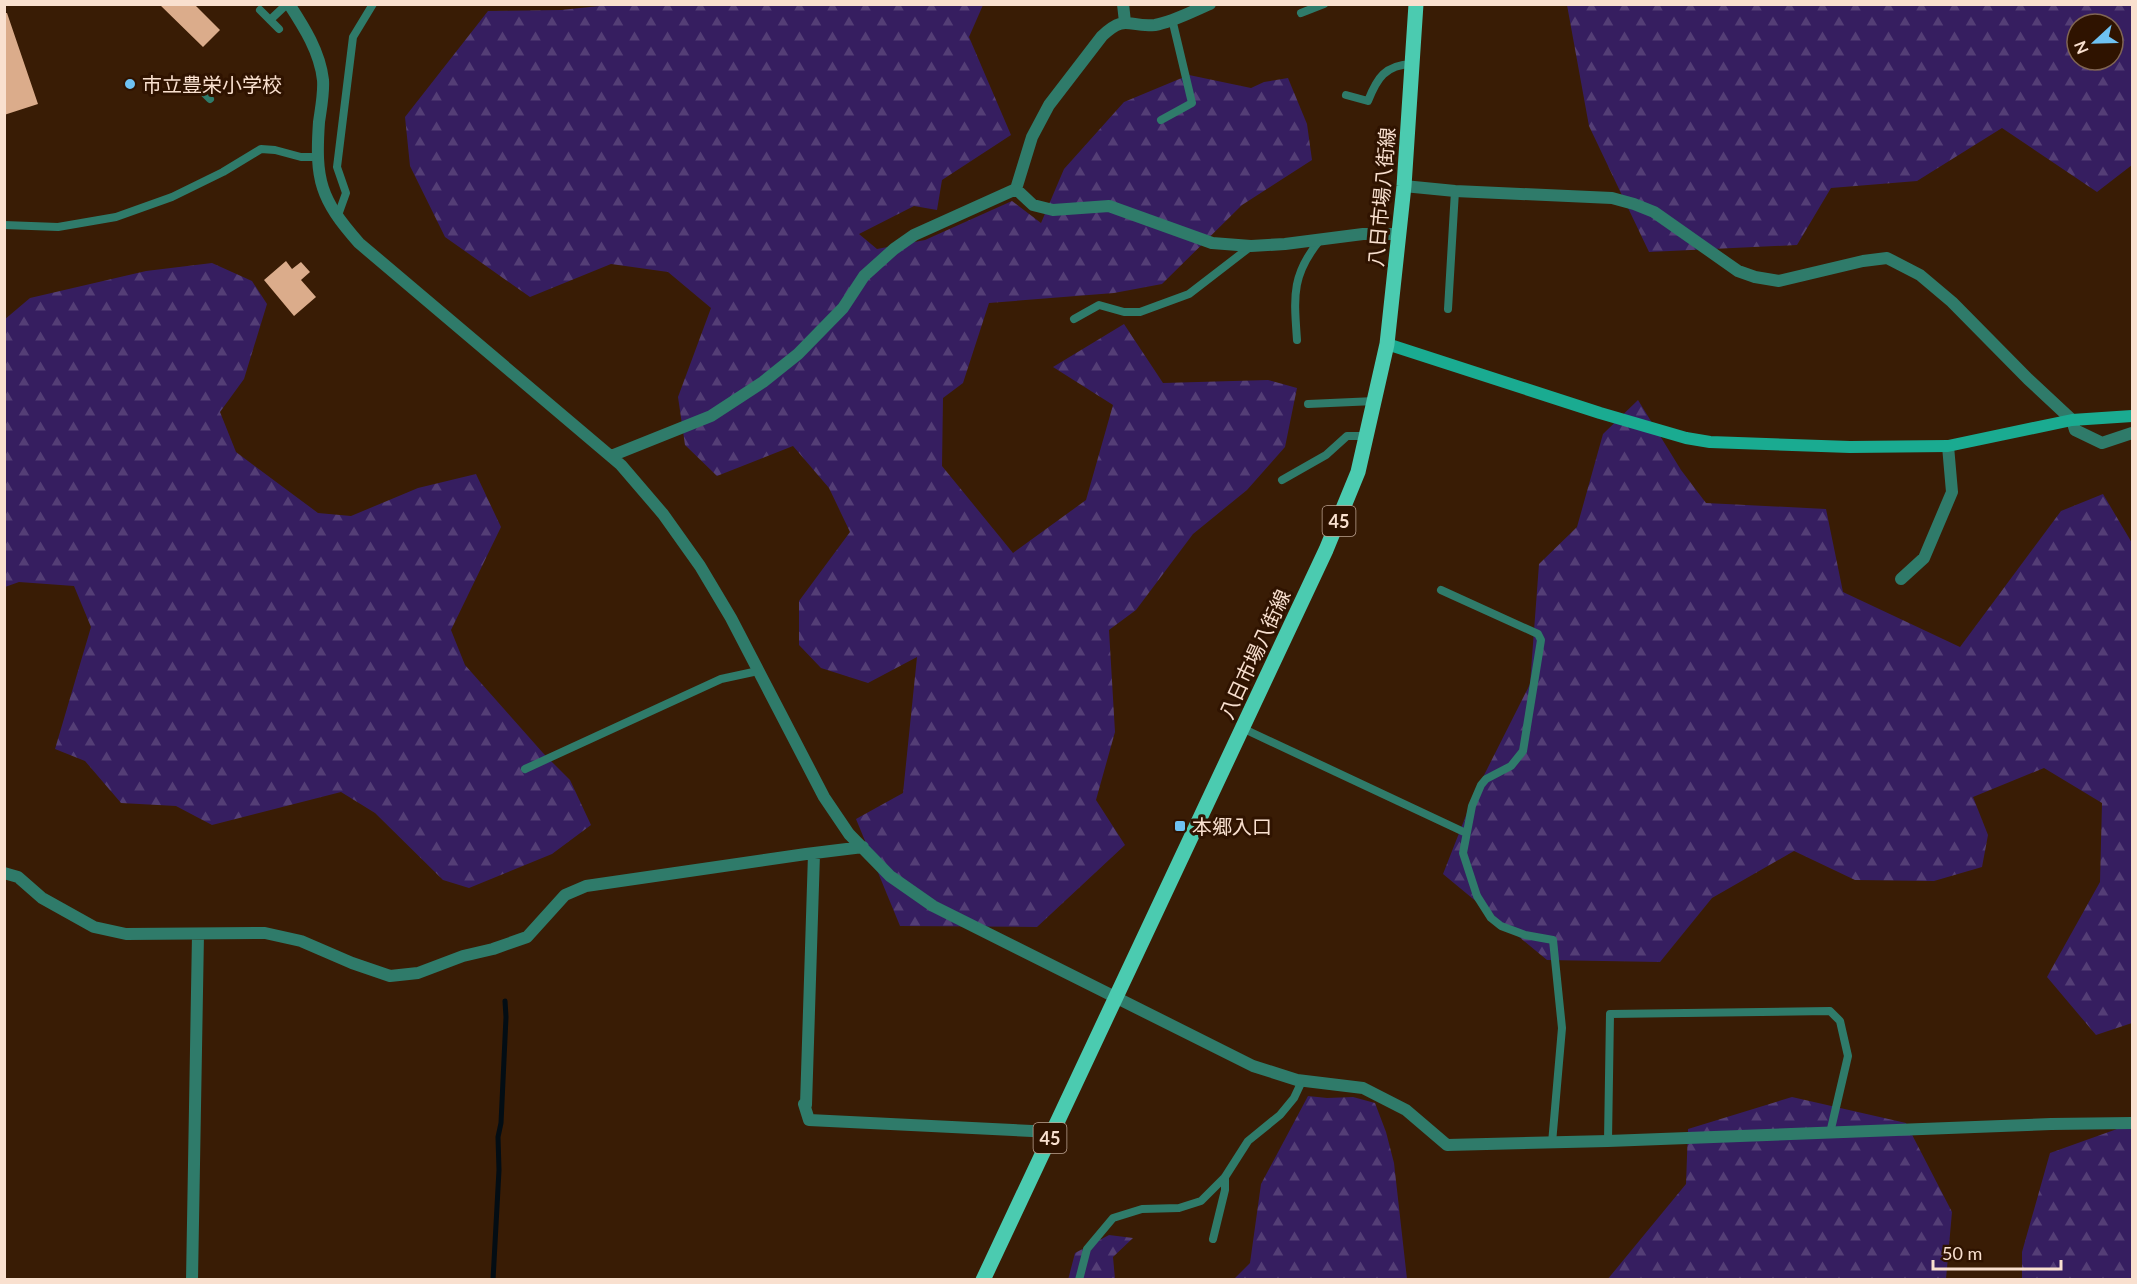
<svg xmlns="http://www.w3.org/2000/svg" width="2137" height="1284" font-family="Lato,'Noto Sans JP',sans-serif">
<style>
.forest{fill:url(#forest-firs);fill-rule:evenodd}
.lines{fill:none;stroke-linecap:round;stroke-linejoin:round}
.stream{stroke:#030d14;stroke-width:5}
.building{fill:#dbac8b}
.lane{stroke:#2f7b6a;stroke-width:8}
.street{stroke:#2f7b6a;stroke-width:12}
.secondary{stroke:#1aab91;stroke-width:12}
.primary{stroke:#4bcbb0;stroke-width:15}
.poi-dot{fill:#6ec2f3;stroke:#2f1300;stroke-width:2}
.labels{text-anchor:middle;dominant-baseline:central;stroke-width:6;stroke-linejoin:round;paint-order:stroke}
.shield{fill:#2f1300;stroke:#bca291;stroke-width:1.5}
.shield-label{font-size:18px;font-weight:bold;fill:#f9e0cf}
.poi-label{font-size:20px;fill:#f9e0cf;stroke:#2f1300;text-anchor:start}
.street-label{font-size:20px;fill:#f9e0cf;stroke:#2f1300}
</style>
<defs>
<pattern id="forest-firs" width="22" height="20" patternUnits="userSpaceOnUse" patternTransform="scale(1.5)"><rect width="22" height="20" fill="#361e60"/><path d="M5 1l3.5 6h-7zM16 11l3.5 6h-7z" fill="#543e76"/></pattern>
</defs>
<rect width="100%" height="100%" fill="#391c05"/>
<path class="forest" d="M619,4L983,5L969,37L1011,135L942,180L937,210L914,206L859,234L877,249L925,240L1012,201L1041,223L1064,169L1124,102L1189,75L1251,88L1264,82L1288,78L1307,124L1312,160L1242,205L1162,284L1114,293L989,303L963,383L943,398L942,466L1013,553L1086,500L1113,405L1053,367L1124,324L1163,383L1268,380L1297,388L1285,447L1247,490L1193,534L1136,610L1109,630L1115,732L1096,800L1125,845L1037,927L900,926L856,819L903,793L917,657L868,683L821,668L799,645V601L850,532L829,488L793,446L717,476L685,445L678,397L711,308L668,272L611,264L530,297L445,237L410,166L405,117L488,11L561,10Z
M1567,5H2132V165L2097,192L2002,128L1917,181L1831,188L1797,245L1649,252L1589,126ZM2077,24H2113V60H2077Z
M212,263L252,281L267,304L244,379L220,412L236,452L318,513L351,516L418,488L476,474L501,527L451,630L465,665L543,753L570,780L591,825L552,854L469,888L443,880L375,813L341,792L212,825L176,806L121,803L85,761L55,749L91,627L74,586L19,582L5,587L4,320L30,298L146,271Z
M1638,400L1681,470L1706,503L1826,509L1843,592L1960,647L2061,511L2103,494L2132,543V1023L2096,1035L2047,977L2100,882L2102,803L2044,768L1973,797L1988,835L1982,867L1934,881L1855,880L1794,851L1712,898L1660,962L1547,960L1443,874L1474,795L1530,684L1539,564L1577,527L1603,434Z
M1308,1096L1327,1098L1353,1097L1375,1103L1386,1132L1394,1163L1407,1279H1234L1250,1263L1261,1184Z
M1792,1097L1906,1123L1952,1212L1946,1279L1607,1280L1686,1184L1688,1129Z
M2131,1124L2132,1279L2022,1280V1252L2050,1153Z
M1109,1235L1133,1238L1113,1257L1115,1279L1068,1280L1075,1253Z"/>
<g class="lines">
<path class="stream" d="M493,1280L499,1170L498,1137L501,1123L506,1017L505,1001"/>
</g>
<path class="building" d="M159,4H194L220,30L203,47Z
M4,13H7L38,104L4,115Z
M286,261L292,269L301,262L310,272L301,280L316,297L294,316L264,280Z"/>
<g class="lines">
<path class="lane" d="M260,10L279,29
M1301,13L1324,4
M270,20L287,4
M191,80L210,99
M1346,95L1368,101C1377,78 1385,65 1412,64
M1161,120L1192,103L1172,19
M337,218L346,193L337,167L353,37L373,4
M4,225L58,227L116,217L172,197L223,172L261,149L275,150L301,157H317
M1448,309L1455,191
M1074,319L1099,305L1124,312H1140L1189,294L1250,247
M1297,340C1294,297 1291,275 1320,240
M1308,404L1375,401
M1282,480L1326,455L1347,436H1367
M1441,590L1538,634L1541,640L1523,751L1511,766L1486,779L1481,785L1472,806L1463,853L1477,896L1491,918L1501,926L1525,935L1553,940L1562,1028L1552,1143
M1242,728L1466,833
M525,769L721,679L758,671
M1608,1141L1610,1014L1830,1011L1840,1021L1848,1056L1830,1133
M1213,1239L1225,1190V1177
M1079,1280L1087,1249L1113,1218L1142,1209L1179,1208L1201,1201L1225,1177L1248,1141L1280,1115L1294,1098L1302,1081"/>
<path class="street" d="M289,4C304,27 320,52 323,80C324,93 321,108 319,122C315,180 320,199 359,243L621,465L663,514L700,566L731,618L824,797L849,834L890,876L933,906L1253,1066L1297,1080L1363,1088L1406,1110L1447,1145L1608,1141L2051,1124L2132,1123
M1123,4L1125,22
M1404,186L1455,191L1612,198L1634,204L1654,212L1738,271L1755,277L1779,281L1863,261L1887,258L1920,275L1952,302L2028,379L2072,420L2075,430L2102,443L2132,433
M1016,189L1033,205L1053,210L1109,206L1212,243L1251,246L1285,244L1363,234H1400
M611,456L711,416L763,382L798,354L843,308L864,276L894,249L914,235L1016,189L1032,137L1049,105L1102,36C1126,13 1129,28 1155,25C1173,22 1193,11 1210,4
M1901,579L1924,558L1952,492L1948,446
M814,854L806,1105L804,1104L809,1120L1053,1132
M4,873L18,877L42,898L94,927L126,934L265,933L301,941L352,963L390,976L418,973L463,956L493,949L527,937L565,895L586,886L806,854L863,847
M192,1280L198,934"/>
<path class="secondary" d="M1387,344L1600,413L1686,438L1710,442L1850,447L1948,446L2072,420L2132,416"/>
<path class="primary" d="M983,1280L1326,550L1358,472L1387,344L1404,186L1416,4"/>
</g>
<g class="poi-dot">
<circle cx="130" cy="84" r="6"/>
<rect x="1174" y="820" width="12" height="12" rx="3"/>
</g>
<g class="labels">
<g class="shield">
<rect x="1322.5" y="506" width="33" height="30" rx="4.5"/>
<rect x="1033.5" y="1123" width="33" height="30" rx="4.5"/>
</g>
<g class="shield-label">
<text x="1339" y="521">45</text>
<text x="1050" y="1138">45</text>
</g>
<g class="poi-label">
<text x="142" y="84">市立豊栄小学校</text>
<text x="1192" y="826">本郷入口</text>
</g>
<g class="street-label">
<text transform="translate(1381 197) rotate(-85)">八日市場八街線</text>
<text transform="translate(1254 654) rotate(-65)">八日市場八街線</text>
</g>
</g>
<rect width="2137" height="1284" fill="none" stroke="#f9e0cf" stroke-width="12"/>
<g transform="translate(2095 42) rotate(248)"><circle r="28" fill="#2f1300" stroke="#806553" stroke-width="1.5"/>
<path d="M0-4.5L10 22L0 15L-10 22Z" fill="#6ec2f3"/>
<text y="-9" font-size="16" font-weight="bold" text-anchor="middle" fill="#f9e0cf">N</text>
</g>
<path d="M1933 1260v9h128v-9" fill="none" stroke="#f9e0cf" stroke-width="3"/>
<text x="1942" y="1260" font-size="18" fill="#f9e0cf" stroke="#2f1300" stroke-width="4.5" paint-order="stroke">50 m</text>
</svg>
